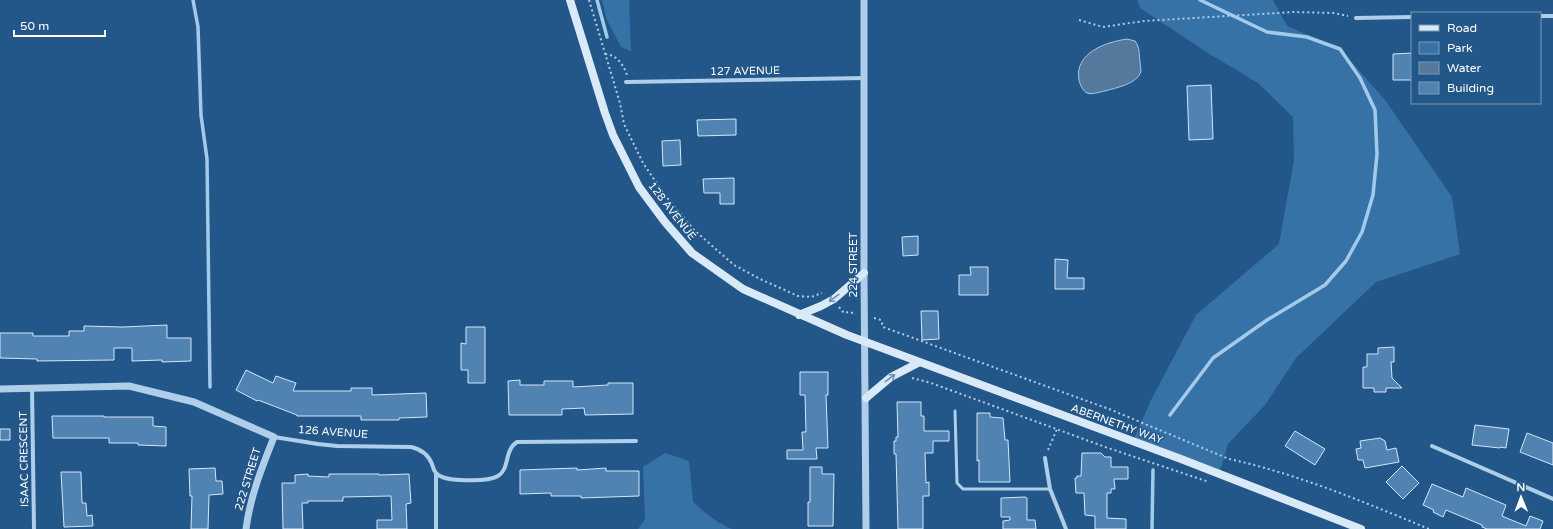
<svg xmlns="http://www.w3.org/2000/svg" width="1553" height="529" font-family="'Varela Round',sans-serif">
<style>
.green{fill:#3772a6}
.water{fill:#55799c;stroke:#a3caeb}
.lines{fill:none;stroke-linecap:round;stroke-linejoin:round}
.stream{stroke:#a3caeb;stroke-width:3.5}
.building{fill:#5083b2;stroke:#d4e7f8}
.path{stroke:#afceea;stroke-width:2;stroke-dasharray:2 3;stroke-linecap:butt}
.service{stroke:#afceea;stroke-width:3}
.minor{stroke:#afceea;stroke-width:4}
.tertiary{stroke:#afceea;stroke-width:7}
.secondary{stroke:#dae9f8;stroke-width:8}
.oneway{stroke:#6c91b5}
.labels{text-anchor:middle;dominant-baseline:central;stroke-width:3;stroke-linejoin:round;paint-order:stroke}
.street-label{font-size:11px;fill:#fff;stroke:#235789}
</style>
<rect width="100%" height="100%" fill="#235789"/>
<path class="green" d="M602,0H629L631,51L621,47L607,20Z
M1137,0H1273L1287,26L1340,49L1385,100L1452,197L1460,254L1376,282L1296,358L1265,405L1228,444L1219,474L1133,441L1151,400L1196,315L1279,244L1294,160L1293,117L1258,83L1208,53L1140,8Z
M665,453L689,461L693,502C705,513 717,523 732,529H638L645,519L643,467Z"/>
<path class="water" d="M1127,39L1135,41C1140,48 1139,54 1140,62C1140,65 1141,68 1141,71C1138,84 1115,88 1105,91C1099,92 1092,95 1087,93C1082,90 1080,84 1079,80C1074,53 1106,42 1127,39Z"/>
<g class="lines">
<path class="stream" d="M193,0L198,27L201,115L207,159L210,387
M597,0L607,37
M1170,415L1213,358L1267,320L1325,285L1346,261L1362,232L1373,195L1377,154L1375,110L1360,78L1340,49L1307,37L1267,32L1200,0
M1152,529L1153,470"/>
</g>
<path class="building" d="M1412,53V80H1393V54Z
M1211,85L1213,139L1189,140L1187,86Z
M736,119V135L698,136L697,120Z
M680,140L681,165L663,166L662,141Z
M734,178V204H720V193H704L703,179Z
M918,236V255L903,256L902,237Z
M1055,259L1068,260L1067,278H1084V289H1055Z
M970,267H988V295H959V275H971Z
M921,311H938L939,339L922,340Z
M167,325V338H191V361L162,362V360L132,361V348H114V360L37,361V359L0,358V333H33V336H69V331H84V326L123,327Z
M466,327H485V383H468V370H461V343L466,344Z
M1394,347V362H1391L1392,378L1402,388H1386V392H1374V388H1363V367H1367V354H1378V348Z
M246,370L273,383L276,376L296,383L293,391H351V388H372V395L426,393L427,417L399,418V420H361V416H297V415L258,400L257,401L236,390Z
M800,372H828V395H826L828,448H816L817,459H787V450H803L802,432H806L805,395H800Z
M520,380V385H544V381H573V387L608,385V383H633V414L585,415L584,408L562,409V415H509L508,381Z
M897,402H921V416H924V431H949V441H933V453H925L926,483L929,482V496H923V529H898L896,454H894V441H896V437H898Z
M977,413H990V417L1003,418L1005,440H1008L1010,482H979V460L977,461Z
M52,416H104V417H153V426L166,427V446L138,445V443H109V438H53Z
M1475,425L1509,429L1506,448L1500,447V448L1472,445Z
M0,429H10V440H0Z
M1295,431L1325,449L1315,465L1285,446Z
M1527,433L1553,443V465L1520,452Z
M1380,438L1385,441L1387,450L1396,448L1399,462L1365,468L1363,460H1358L1356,449L1361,448L1360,441Z
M1082,453H1101L1105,457H1111V467H1128V479H1114L1115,489H1111V493H1107V518L1126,519V529H1095V516L1085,515L1084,493H1076L1075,478H1077V476H1081Z
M1402,466L1419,483L1403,499L1386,482Z
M810,467H822V474H834L833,526H808V502H810Z
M215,468L216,481H222L223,494L209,495L208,529H191L192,496H190L189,469Z
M577,468V470L606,468V471H639V496L581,498V496H551V493L520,494V470Z
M61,472H81L82,503H86L87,516L92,515L93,526L64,527Z
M308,474V476L329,477V474H379V475L409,474L411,503L406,504L407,529H377V520H392L391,496L343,497V501H308V503H302L303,529H283L282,483H295V475Z
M1432,484L1463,497L1466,488L1506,505L1502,516L1526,526L1530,516L1543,521L1540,529H1487L1482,527V525L1446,510L1443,517L1433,512L1434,510L1423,505Z
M1025,497L1027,498V520H1035L1036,529H1003V521L1010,520V517H1001V498Z"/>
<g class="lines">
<path class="path" d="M589,0L620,103L624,124L643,163L664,194L694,230L734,265L760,279L798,296L811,297L822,293
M1079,20L1103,27L1144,21L1294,12L1334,13L1348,16
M605,54C617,55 623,64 627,75
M839,307L844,313L849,312L856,314
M874,318L881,320L883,327L1109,409L1229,459C1298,474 1364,502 1429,529
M912,378L931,383L1108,448L1209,482
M1048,450L1057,429"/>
<path class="service" d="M955,411L957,483L963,489H1050"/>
<path class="minor" d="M1540,16H1553
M1356,18L1412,17
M626,82L865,78
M32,388L34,529
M274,437L318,444L337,446L411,447C420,449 428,454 432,464C433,467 434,472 437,474C445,482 488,482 498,476C510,469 504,450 517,442L636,441
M1432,446L1553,499
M1045,458L1050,489L1066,529
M436,473V529"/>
<path class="tertiary" d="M864,0V273L866,529
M0,389L129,386L194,402L274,437C262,467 250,497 246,529"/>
<path class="secondary" d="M570,0L605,113L613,135L639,187L665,222L692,253L743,289L847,335L1181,459L1361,529
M799,315L821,306L834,299L864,273
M866,398L891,377L918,363"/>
</g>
<defs><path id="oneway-shaft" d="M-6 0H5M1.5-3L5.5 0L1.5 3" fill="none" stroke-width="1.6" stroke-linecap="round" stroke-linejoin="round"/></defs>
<g class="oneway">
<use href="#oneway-shaft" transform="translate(834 298) rotate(144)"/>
<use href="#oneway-shaft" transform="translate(890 378) rotate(-36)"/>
</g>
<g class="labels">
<g class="street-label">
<text transform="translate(745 71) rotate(-1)">127 AVENUE</text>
<text transform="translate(672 211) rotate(52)">128 AVENUE</text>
<text transform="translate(853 265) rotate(-90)">224 STREET</text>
<text transform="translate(1117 424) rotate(20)">ABERNETHY WAY</text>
<text transform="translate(333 432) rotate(4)">126 AVENUE</text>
<text transform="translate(24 459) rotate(-91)">ISAAC CRESCENT</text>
<text transform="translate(248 479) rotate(-73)">222 STREET</text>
</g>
</g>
<rect x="1411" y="12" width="130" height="92" fill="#235789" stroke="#7b9ab8"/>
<rect x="1419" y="25" width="20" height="6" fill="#dae9f8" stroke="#7b9ab8"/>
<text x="1447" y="32" font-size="12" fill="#ffffff">Road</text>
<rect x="1419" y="42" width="20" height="12" fill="#3772a6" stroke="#7b9ab8"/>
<text x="1447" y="52" font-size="12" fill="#ffffff">Park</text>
<rect x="1419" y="62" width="20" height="12" fill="#55799c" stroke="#7b9ab8"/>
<text x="1447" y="72" font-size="12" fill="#ffffff">Water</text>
<rect x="1419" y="82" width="20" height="12" fill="#5083b2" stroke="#7b9ab8"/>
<text x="1447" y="92" font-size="12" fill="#ffffff">Building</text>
<g transform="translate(1521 497) rotate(359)" stroke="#235789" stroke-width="3" paint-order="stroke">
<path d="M0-3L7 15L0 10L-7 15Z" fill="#ffffff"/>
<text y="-6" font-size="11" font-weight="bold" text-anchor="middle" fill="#ffffff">N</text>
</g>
<path d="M14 30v6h91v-6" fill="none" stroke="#ffffff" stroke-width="2"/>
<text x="20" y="30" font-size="12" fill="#ffffff" stroke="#235789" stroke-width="3" paint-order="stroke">50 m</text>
</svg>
